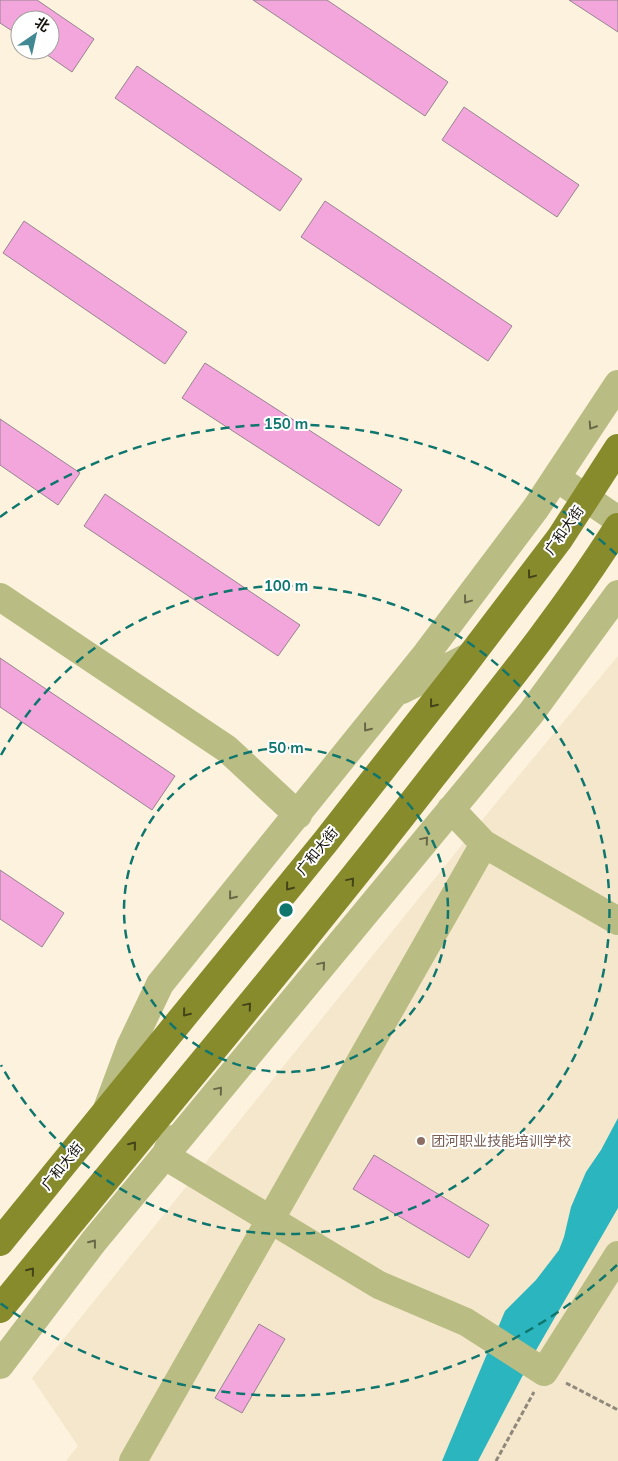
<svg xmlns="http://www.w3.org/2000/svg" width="618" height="1461" font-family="Mulish,'Noto Sans SC',sans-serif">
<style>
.built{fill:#f4e7cb}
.water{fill:#2bb5be}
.building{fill:#f3a6db;stroke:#978490}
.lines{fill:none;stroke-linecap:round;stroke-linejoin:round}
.path{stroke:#8f887b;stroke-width:3;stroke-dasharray:5 2.5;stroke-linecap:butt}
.minor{stroke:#b9bd83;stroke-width:28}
.major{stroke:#888b2c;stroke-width:28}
.oneway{stroke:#686848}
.oneway2{stroke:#444419}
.ring{fill:none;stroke:#0f766e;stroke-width:2.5;stroke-dasharray:9 6}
.education-dot{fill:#8d6e63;stroke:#fff;stroke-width:2}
.labels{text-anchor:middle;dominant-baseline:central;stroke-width:4;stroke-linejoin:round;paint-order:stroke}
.street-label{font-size:14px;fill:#17140d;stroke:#fff}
.education-label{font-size:14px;fill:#785e54;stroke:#fff;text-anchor:start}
.centre{fill:#0f766e;stroke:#fff;stroke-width:2.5}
.ring-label{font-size:15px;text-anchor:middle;font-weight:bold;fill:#0f766e;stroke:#fff;stroke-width:4;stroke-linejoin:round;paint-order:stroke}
</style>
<rect width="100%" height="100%" fill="#fcf2de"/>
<path class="built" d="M618,656V1461H66L78,1446L32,1378L478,825Z"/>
<path class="water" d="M618,1118V1208L535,1352L478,1461H442L505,1311L536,1280L559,1250L564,1237L571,1207L586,1172L601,1150Z"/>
<path class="building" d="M0,0H37L94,39L72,72L40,50H50V20H20V36L0,23Z
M253,0H327L448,82L425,116Z
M569,0H618V32Z
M137,66L302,179L280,211L115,98Z
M464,107L579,185L557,217L442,140Z
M325,201L512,326L488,361L301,237Z
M24,221L187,332L165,364L3,253Z
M205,363L402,490L379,526L182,398Z
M0,419L80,473L58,505L0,465Z
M105,494L300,625L278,656L84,526Z
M0,658L175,776L152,810L0,707Z
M0,870L64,913L42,947L0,919Z
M374,1155L489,1225L469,1258L353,1189Z
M259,1324L285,1339L242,1413L215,1398Z"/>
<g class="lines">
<path class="path" d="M566,1383L618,1410
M496,1461L534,1392"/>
<path class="minor" d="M557,478L618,520
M0,597L227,749L298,815
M402,690L470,656
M451,809L484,844L618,921
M107,1109L130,1047L160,984L427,653L536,508L618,384
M172,1139L165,1156L379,1285L466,1322L544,1372L618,1255
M0,1365L94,1241L531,713L618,594
M133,1461L484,844"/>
<path class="major" d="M0,1242L326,841L456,675L560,538L618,448
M0,1309C144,1131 293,957 433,776C497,695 563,614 618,527"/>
</g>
<defs><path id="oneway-chevron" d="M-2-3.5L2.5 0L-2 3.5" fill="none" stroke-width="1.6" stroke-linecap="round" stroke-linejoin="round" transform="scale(1.25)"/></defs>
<g class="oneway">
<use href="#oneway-chevron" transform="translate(592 426) rotate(123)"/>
<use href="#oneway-chevron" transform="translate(467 600) rotate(127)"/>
<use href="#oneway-chevron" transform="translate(367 728) rotate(128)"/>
<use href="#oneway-chevron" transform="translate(425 840) rotate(-50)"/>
<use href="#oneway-chevron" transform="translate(232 896) rotate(129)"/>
<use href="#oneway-chevron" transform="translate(322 965) rotate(-50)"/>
<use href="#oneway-chevron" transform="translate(219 1090) rotate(-50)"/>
<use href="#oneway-chevron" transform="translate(93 1243) rotate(-52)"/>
</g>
<g class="oneway2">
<use href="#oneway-chevron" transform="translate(531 575) rotate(127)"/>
<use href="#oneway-chevron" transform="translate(433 704) rotate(128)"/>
<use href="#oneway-chevron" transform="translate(351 881) rotate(-50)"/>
<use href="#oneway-chevron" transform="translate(289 887) rotate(129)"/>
<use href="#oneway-chevron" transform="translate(248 1006) rotate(-50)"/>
<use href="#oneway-chevron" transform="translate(186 1013) rotate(129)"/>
<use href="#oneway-chevron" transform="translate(133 1145) rotate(-51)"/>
<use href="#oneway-chevron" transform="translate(31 1271) rotate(-51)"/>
</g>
<g class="ring">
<circle cx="286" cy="910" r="162"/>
<path d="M1 755A324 324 0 1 1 1 1065"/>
<path d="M617 1265A486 486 0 0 1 0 1303M0 517A486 486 0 0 1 617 555"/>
</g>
<circle class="education-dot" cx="421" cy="1141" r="5"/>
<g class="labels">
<g class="street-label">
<text transform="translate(564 530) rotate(-55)">广和大街</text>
<text transform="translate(317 851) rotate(-51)">广和大街</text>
<text transform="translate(62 1166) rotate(-51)">广和大街</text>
</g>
<g class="education-label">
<text x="431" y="1141">团河职业技能培训学校</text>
</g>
</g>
<circle cx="286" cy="910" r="8" class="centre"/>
<g class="ring-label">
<text x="286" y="429">150 m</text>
<text x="286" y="591">100 m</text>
<text x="286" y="753">50 m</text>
</g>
<g transform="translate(35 35) rotate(34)"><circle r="24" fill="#ffffff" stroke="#a2a19e"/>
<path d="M0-4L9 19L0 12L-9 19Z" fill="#428892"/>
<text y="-8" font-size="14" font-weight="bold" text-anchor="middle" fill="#17140d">北</text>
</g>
</svg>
